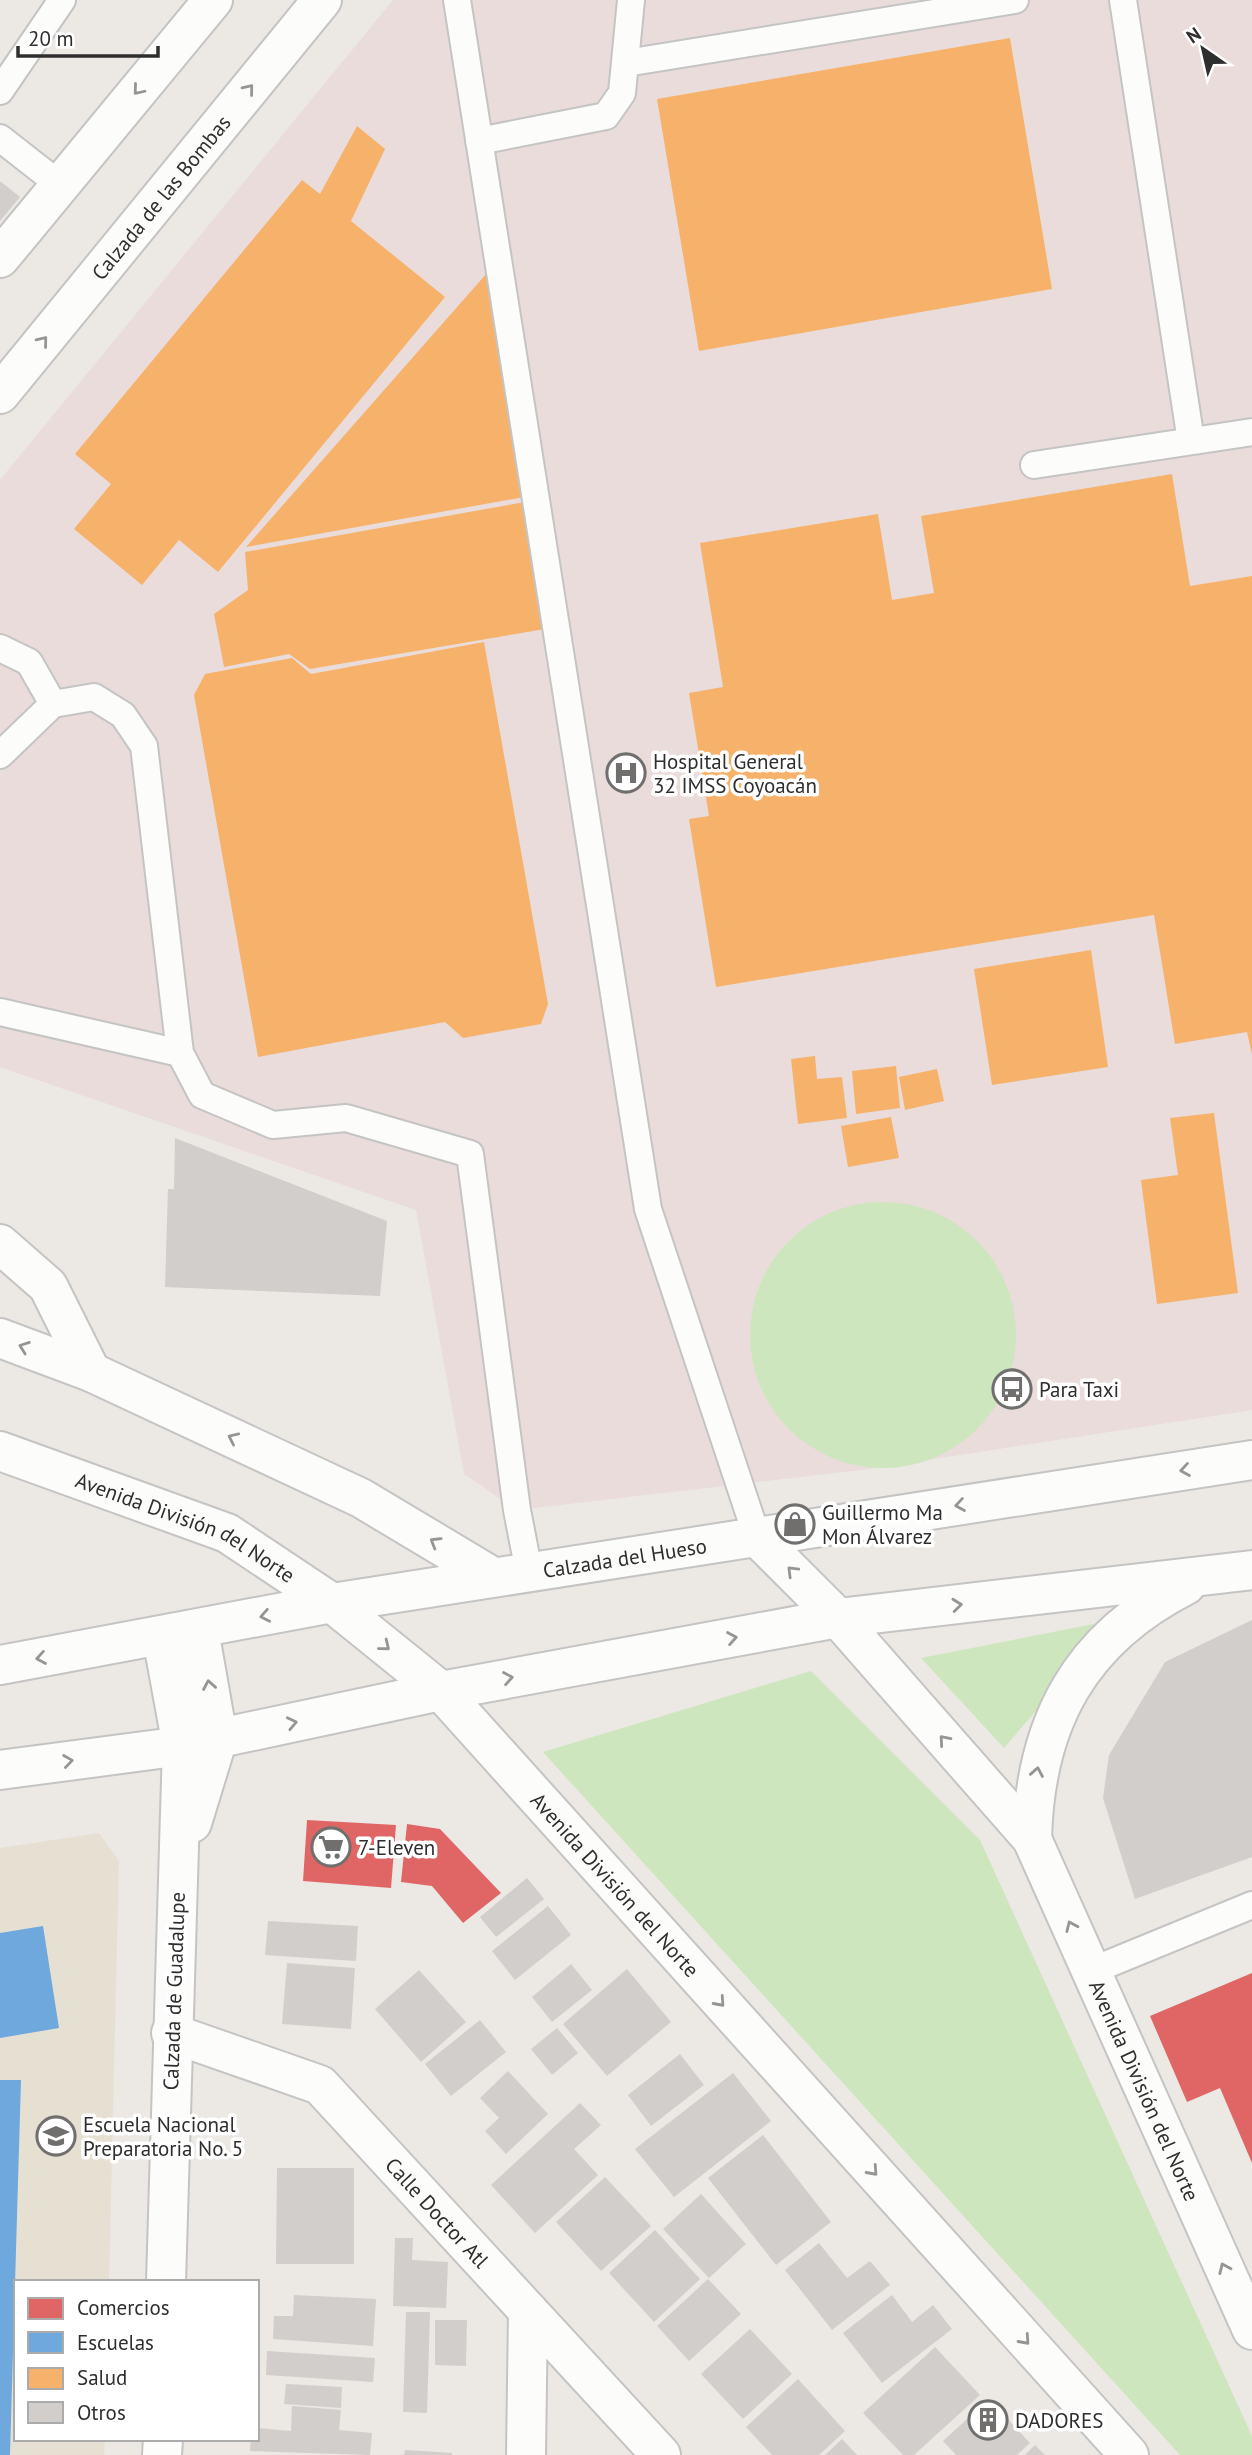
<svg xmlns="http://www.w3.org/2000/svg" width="1252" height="2455" font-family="'PT Sans',sans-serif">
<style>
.education{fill:#e6e0d3}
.medical{fill:#e9dcdb}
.green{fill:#cee6be}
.shops{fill:#e06666}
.schools{fill:#6fa8dc}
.health{fill:#f6b26b}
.building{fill:#d1cecb}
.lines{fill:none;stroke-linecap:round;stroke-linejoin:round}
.lane-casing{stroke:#c5c4c5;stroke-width:30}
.street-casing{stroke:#c5c4c5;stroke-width:42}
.secondary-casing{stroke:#c5c4c5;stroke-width:42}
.lane{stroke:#fcfcfb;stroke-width:26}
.street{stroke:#fcfcfb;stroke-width:38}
.secondary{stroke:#fcfcfb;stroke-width:38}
.oneway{stroke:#959594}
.labels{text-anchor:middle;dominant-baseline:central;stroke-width:7;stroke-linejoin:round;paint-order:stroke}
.street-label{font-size:21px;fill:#2e2e2e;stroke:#fff}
.poi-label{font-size:21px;fill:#2e2e2e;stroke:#fff;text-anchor:start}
</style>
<rect width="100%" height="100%" fill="#ece8e4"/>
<path class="education" d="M99,1833L119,1861L109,2282H16V2439H105L104,2455H0V1848Z"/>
<path class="medical" d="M393,0H1252V1410L869,1469L517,1510L464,1474L416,1210L0,1067V480Z"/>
<path class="green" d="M750 1335a133 133 0 1 1 266 0a133 133 0 1 1-266 0Z
M1114,1620L1004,1748L921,1658Z
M811,1671L980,1840L1252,2436V2455H1180L543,1752Z"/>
<path class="shops" d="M307,1820L396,1825L391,1888L303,1881Z
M407,1824L440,1829L501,1893L463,1923L432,1886L401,1882Z
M1252,1973V2163L1220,2088L1187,2102L1150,2016Z"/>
<path class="schools" d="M43,1926L59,2028L0,2038V1933Z
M0,2080H21L10,2455H0Z"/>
<path class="health" d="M1010,38L1052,289L699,351L657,99Z
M357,126L385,149L351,221L445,297L218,572L179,540L142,585L74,529L111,484L75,454L302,180L320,194Z
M487,273L524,497L246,547Z
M1172,474L1190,586L1252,576V1055L1247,1032L1175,1044L1154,915L716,987L689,819L709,816L689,693L723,687L700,543L878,514L892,600L934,593L921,516Z
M525,502L545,629L310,669L289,654L224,667L214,614L248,590L245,552Z
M484,642L548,1004L541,1024L463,1038L445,1022L258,1057L194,695L205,674L292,658L311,674Z
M1091,950L1108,1067L992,1085L974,969Z
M815,1056L817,1079L842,1077L847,1118L798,1124L791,1059Z
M896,1066L900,1108L856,1114L852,1071Z
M937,1069L944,1101L905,1110L899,1077Z
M1214,1113L1238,1293L1157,1304L1141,1180L1178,1175L1170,1118Z
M891,1117L899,1158L848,1167L841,1126Z"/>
<path class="building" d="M0,181L20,197L0,221Z
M175,1138L387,1221L380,1296L165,1287L168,1189H174Z
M1252,1620V1857L1135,1899L1103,1798L1109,1755L1165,1662Z
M527,1878L544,1899L496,1937L480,1917Z
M548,1906L571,1935L515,1980L492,1951Z
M268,1921L358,1926L356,1961L265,1955Z
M287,1963L355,1968L351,2029L282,2024Z
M571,1964L592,1990L552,2022L532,1997Z
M627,1969L671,2022L607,2076L563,2024Z
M419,1970L466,2022L421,2062L375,2009Z
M480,2020L506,2052L451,2096L425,2064Z
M557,2028L578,2053L552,2075L531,2049Z
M680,2054L704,2085L651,2126L628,2095Z
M508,2071L548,2114L506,2154L485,2131L499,2118L480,2098Z
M733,2073L771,2121L674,2197L635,2149Z
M580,2103L601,2125L574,2149L598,2175L535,2233L491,2185Z
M763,2135L831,2222L776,2265L708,2178Z
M277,2168H354V2264H276Z
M605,2177L651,2226L601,2271L556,2222Z
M701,2194L746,2244L709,2278L663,2229Z
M655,2230L700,2279L654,2322L609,2273Z
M395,2238H413L412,2260L448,2262L446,2308L393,2306Z
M819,2243L847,2278L870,2261L890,2285L832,2330L785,2270Z
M708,2279L741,2314L689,2361L657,2326Z
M294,2295L376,2299L373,2346L273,2339L274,2316H293Z
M892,2295L912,2322L933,2305L952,2329L882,2383L843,2333Z
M406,2312H430L427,2413L403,2412Z
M435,2320H467L466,2366L435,2365Z
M750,2329L792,2374L743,2419L701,2374Z
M935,2347L980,2395L914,2455H903L863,2413Z
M267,2351L375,2358L373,2382L266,2375Z
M798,2379L845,2431L819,2455H772L746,2427Z
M286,2384L342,2387L341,2408L284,2404Z
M989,2399L1030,2443L1017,2455H956L943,2441Z
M292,2406L341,2410L339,2430L372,2433L370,2455L250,2451L251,2439H257V2428L291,2431Z
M842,2439L857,2455H825Z
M1035,2445L1045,2455H1025Z
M405,2450L452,2453V2455H404Z"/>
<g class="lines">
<g class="lane-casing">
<path id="lane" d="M457,0L648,1209L757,1537
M1123,0L1191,441
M626,63L1015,0
M0,91L62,0
M0,138L60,185
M479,141L606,116L622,93L631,0
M1034,465L1252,432
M0,648L29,662L53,704
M0,755L53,704L94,697L123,715L144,746L180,1053L202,1095L273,1125L346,1118L470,1154L517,1510L529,1572
M0,1012L180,1053
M1091,1971L1252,1905"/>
</g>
<g class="street-casing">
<g id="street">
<path d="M162,1637L182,1746L166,2282"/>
<path d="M192,1823L218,1738L199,1630"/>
<path id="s1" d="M171,2033L320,2085L661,2455"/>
<path d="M162,2455L163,2439"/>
<path d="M526,2455L528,2311"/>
</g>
</g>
<g class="secondary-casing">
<g id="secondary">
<path d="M0,258L213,0"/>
<path id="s2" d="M0,394L322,0"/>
<path d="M0,1244L48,1286L91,1372"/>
<path d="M0,1338L91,1372L361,1498L493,1577"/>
<path id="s3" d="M0,1451L227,1533L332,1603L441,1691L1129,2455"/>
<path id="s4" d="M757,1537L838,1618L1032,1839L1252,2330"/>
<path id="s5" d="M0,1665L332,1603L1252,1460"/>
<path d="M0,1770L182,1746L441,1691L838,1618L1252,1570"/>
<path d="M1032,1839C1035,1722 1080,1639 1186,1585"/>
</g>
</g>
<use href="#lane" class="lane"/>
<use href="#street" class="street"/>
<use href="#secondary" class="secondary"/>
</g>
<defs><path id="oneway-chevron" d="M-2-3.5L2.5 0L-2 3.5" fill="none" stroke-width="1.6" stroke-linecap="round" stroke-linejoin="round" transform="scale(1.75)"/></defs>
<g class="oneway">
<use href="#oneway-chevron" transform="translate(249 89) rotate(-51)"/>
<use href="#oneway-chevron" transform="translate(138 90) rotate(130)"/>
<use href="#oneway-chevron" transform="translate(43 341) rotate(-51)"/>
<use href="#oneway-chevron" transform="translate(24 1347) rotate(-160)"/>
<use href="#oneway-chevron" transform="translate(233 1438) rotate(-155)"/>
<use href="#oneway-chevron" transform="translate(1185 1470) rotate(171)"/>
<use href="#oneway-chevron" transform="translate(960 1505) rotate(171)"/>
<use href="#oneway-chevron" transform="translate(435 1542) rotate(-149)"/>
<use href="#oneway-chevron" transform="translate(792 1571) rotate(-135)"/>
<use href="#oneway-chevron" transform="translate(957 1605) rotate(-6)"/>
<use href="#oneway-chevron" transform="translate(265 1616) rotate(169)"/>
<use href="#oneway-chevron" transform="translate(732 1638) rotate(-10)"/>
<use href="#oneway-chevron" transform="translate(385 1646) rotate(39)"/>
<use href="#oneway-chevron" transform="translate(41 1658) rotate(170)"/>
<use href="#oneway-chevron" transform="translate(508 1678) rotate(-10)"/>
<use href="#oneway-chevron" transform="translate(209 1685) rotate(-100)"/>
<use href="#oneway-chevron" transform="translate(292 1723) rotate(-12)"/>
<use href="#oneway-chevron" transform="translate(944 1740) rotate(-131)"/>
<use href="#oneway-chevron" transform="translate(68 1761) rotate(-8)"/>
<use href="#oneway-chevron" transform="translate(1037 1772) rotate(-80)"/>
<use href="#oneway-chevron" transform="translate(1071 1926) rotate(-114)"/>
<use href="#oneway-chevron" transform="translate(720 2002) rotate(48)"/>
<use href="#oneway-chevron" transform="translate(873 2171) rotate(48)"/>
<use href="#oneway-chevron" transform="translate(1224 2268) rotate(-114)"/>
<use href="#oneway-chevron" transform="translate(1025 2340) rotate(48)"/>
</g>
<defs>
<g id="hospital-ring" transform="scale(2.0125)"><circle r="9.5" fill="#fff" stroke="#706f6e" stroke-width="1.5"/><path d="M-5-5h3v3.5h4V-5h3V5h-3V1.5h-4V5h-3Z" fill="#706f6e"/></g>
<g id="bus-ring" transform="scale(2.0125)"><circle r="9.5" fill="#fff" stroke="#706f6e" stroke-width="1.5"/><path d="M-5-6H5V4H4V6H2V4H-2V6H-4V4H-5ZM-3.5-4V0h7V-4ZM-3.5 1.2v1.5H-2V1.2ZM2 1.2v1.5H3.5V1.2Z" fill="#706f6e"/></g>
<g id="shop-ring" transform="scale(2.0125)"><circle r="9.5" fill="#fff" stroke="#706f6e" stroke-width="1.5"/><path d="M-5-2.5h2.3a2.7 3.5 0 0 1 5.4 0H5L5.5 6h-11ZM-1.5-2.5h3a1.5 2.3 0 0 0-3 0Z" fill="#706f6e"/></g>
<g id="supermarket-ring" transform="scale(2.0125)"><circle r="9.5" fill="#fff" stroke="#706f6e" stroke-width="1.5"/><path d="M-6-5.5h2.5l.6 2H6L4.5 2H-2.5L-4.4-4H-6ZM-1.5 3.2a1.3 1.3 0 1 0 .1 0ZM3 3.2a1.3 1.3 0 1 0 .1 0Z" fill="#706f6e"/></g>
<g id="school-ring" transform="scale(2.0125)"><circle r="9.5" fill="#fff" stroke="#706f6e" stroke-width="1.5"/><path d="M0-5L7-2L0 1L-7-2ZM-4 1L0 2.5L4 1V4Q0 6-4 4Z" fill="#706f6e"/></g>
<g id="building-ring" transform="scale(2.0125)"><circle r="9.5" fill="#fff" stroke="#706f6e" stroke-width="1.5"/><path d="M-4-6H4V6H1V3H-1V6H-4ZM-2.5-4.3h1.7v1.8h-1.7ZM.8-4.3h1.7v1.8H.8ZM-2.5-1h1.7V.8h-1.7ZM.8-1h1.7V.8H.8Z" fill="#706f6e"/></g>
</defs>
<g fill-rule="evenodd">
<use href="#hospital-ring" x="626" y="773"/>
<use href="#bus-ring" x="1012" y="1389"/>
<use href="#shop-ring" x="795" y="1524"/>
<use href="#supermarket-ring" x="331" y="1847"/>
<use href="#school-ring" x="56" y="2136"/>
<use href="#building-ring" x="988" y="2420"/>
</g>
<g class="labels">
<g class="street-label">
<text stroke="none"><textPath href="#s2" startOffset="254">Calzada de las Bombas</textPath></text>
<text stroke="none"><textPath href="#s3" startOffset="201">Avenida División del Norte</textPath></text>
<text stroke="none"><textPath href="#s5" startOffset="634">Calzada del Hueso</textPath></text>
<text stroke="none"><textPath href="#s3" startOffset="768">Avenida División del Norte</textPath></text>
<text transform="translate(174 1991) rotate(-88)">Calzada de Guadalupe</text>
<text stroke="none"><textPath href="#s4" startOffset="684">Avenida División del Norte</textPath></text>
<text stroke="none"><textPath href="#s1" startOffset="331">Calle Doctor Atl</textPath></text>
</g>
<g class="poi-label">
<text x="653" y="761">Hospital General<tspan x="653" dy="24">32 IMSS Coyoacán</tspan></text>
<text x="1039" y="1389">Para Taxi</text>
<text x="822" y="1512">Guillermo Ma<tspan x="822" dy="24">Mon Álvarez</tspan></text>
<text x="358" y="1847">7-Eleven</text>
<text x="83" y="2124">Escuela Nacional<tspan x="83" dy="24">Preparatoria No. 5</tspan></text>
<text x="1015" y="2420">DADORES</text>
</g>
</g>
<rect x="14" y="2280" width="245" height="161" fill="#ffffff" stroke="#ababab" stroke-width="2"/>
<rect x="28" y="2298" width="35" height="21" fill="#e06666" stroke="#ababab" stroke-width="2"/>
<text x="77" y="2315" font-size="21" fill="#2e2e2e">Comercios</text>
<rect x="28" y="2332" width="35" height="21" fill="#6fa8dc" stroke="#ababab" stroke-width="2"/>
<text x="77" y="2350" font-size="21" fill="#2e2e2e">Escuelas</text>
<rect x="28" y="2368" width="35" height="21" fill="#f6b26b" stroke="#ababab" stroke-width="2"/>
<text x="77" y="2385" font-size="21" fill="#2e2e2e">Salud</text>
<rect x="28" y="2402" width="35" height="21" fill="#d1cecb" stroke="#ababab" stroke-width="2"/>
<text x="77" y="2420" font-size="21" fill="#2e2e2e">Otros</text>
<g transform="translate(1203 49) rotate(326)" stroke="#ffffff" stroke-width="5" paint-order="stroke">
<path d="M0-5L12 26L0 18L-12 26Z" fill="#2e2e2e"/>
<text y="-10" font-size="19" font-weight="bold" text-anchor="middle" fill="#2e2e2e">N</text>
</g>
<path d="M18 46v10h140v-10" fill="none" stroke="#2e2e2e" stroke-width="3.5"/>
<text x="28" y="46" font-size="21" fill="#2e2e2e" stroke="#ffffff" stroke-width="5" paint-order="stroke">20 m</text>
</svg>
